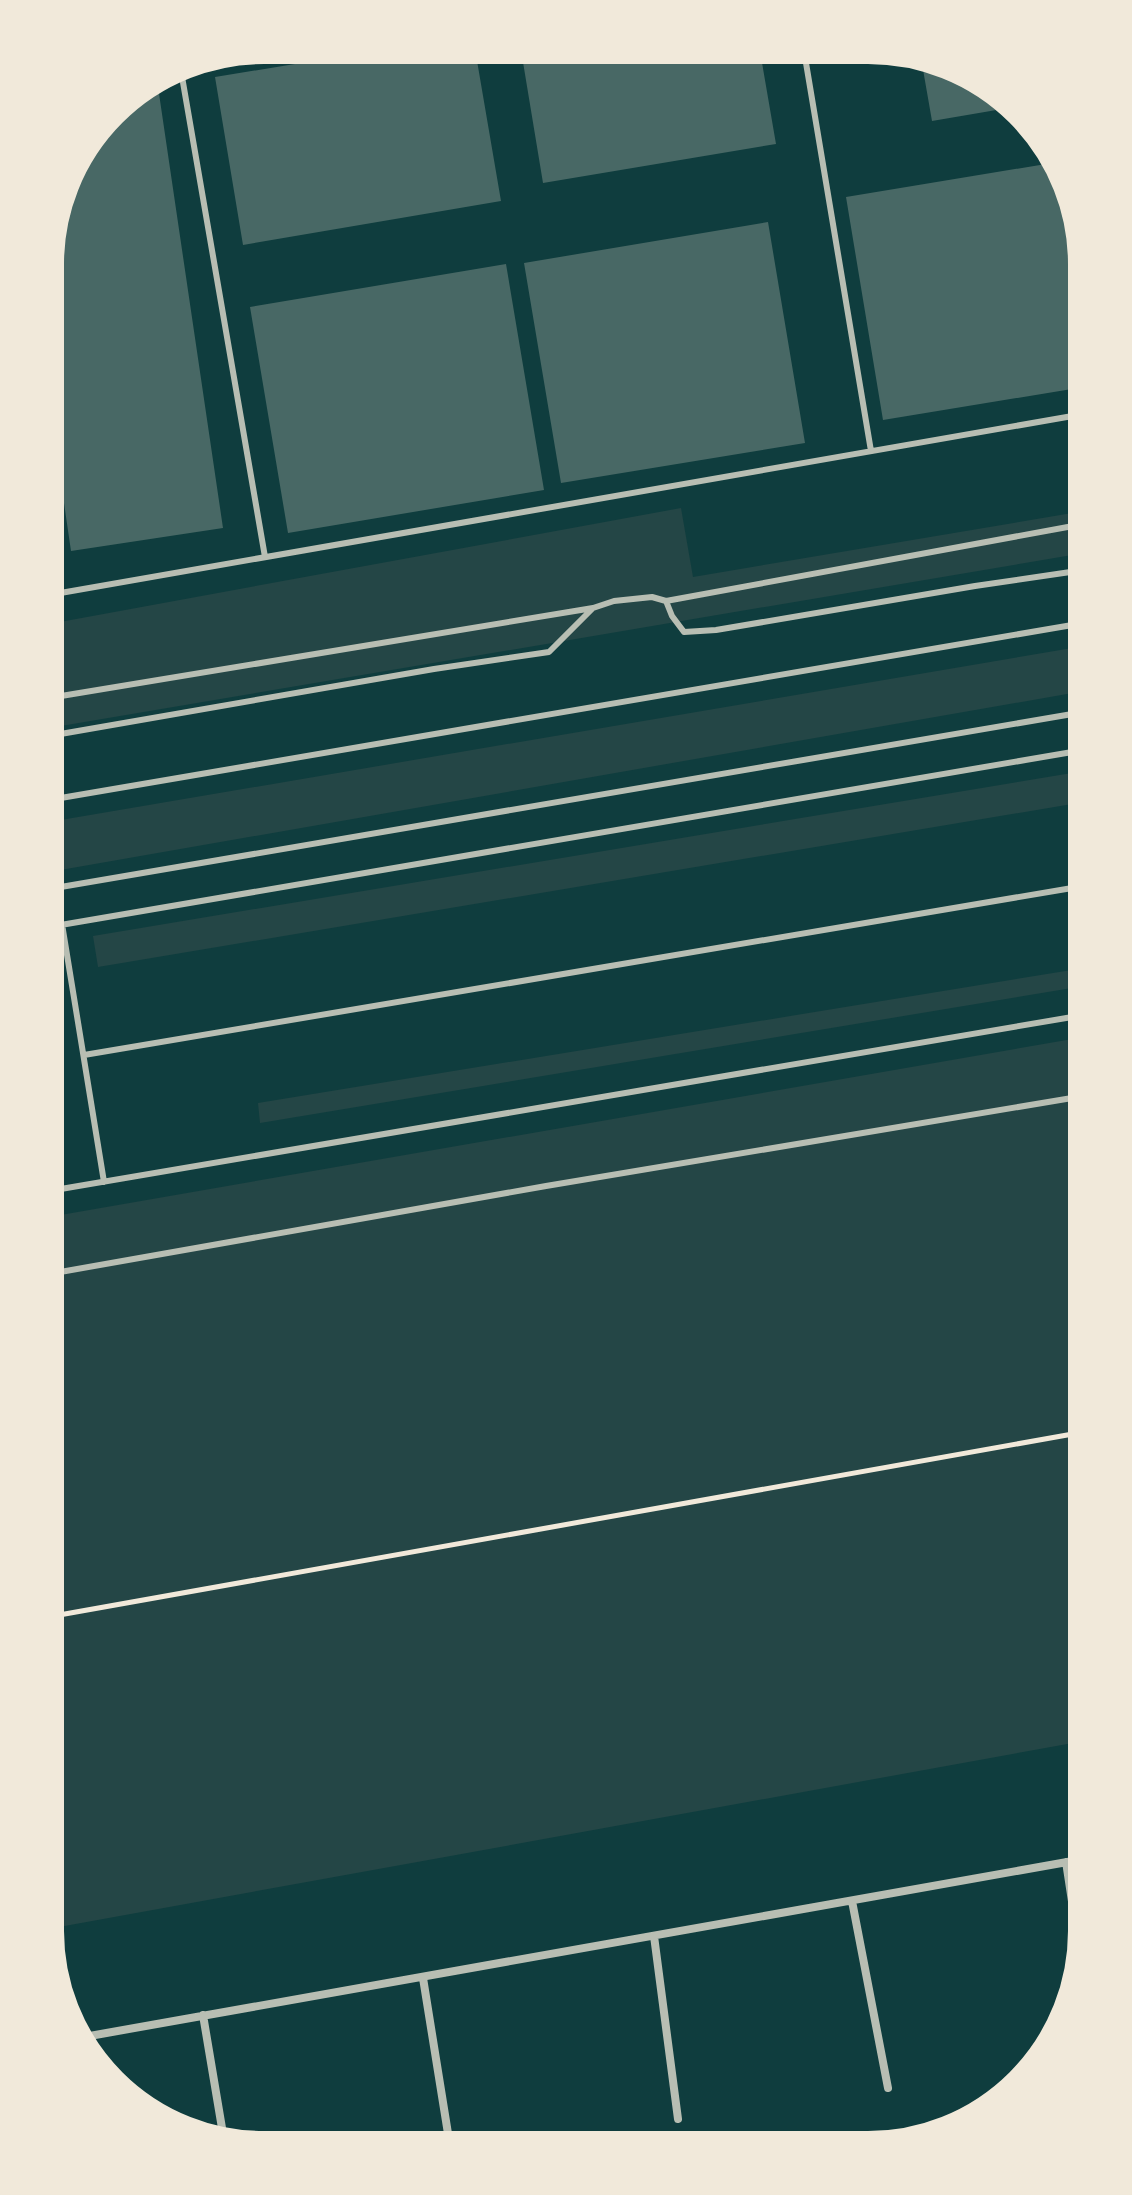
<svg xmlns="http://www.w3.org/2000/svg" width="1132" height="2195" font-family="Jost,sans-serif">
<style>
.green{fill:#244646}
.building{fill:#486865}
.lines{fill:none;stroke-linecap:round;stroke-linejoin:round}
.path{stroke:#f1e9da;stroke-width:5}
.service{stroke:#b8beb3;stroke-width:6}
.minor{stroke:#b8beb3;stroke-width:8}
.rim{fill:none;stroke:#f1e9da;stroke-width:4}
</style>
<rect width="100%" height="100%" fill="#0f3d3e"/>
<path class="green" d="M681,508L693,577L1084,511V553L49,728V624Z
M1084,646V691L49,872V822Z
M1084,771V802L98,967L93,936Z
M1084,968V986L260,1123L258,1103Z
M1084,1037V1741L48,1929L49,1217Z"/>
<path class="building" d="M311,48L475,49L501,201L243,245L215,77L313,61Z
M521,50L760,51L776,144L543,183Z
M921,58L1010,101L1014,107L932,121Z
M157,80L223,528L71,551L50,407V236L70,168L121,102Z
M1052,163L1073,195L1084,264V387L883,420L846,197Z
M768,222L805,443L561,483L524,263Z
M506,264L544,490L288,533L250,307Z"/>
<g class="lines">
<path class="path" d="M48,1617L1084,1432"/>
<path class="service" d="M804,51L871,451
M180,65L265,557
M49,595L1084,414
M666,601L1084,524
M49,698L593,608
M49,736L434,669L549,652L593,608L614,601L652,597L666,601L672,616L684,632L716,630L975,586L1084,570
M49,800L1084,623
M49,889L1084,712
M62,924L104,1182
M49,927L1084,750
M84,1055L1084,886
M49,1191L1084,1015
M49,1274L546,1186L1084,1096"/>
<path class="minor" d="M1066,1862L1080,1954
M852,1901L888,2088
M654,1936L678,2119
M423,1978L450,2146
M203,2015L224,2140
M84,2037L1084,1859"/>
</g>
<path d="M0 0H1132V2195H0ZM264 62H868A202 202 0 0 1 1070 264V1931A202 202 0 0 1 868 2133H264A202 202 0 0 1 62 1931V264A202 202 0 0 1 264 62Z" fill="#f1e9da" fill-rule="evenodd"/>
<path class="rim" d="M264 62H868A202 202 0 0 1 1070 264V1931A202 202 0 0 1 868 2133H264A202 202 0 0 1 62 1931V264A202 202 0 0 1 264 62Z"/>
</svg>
